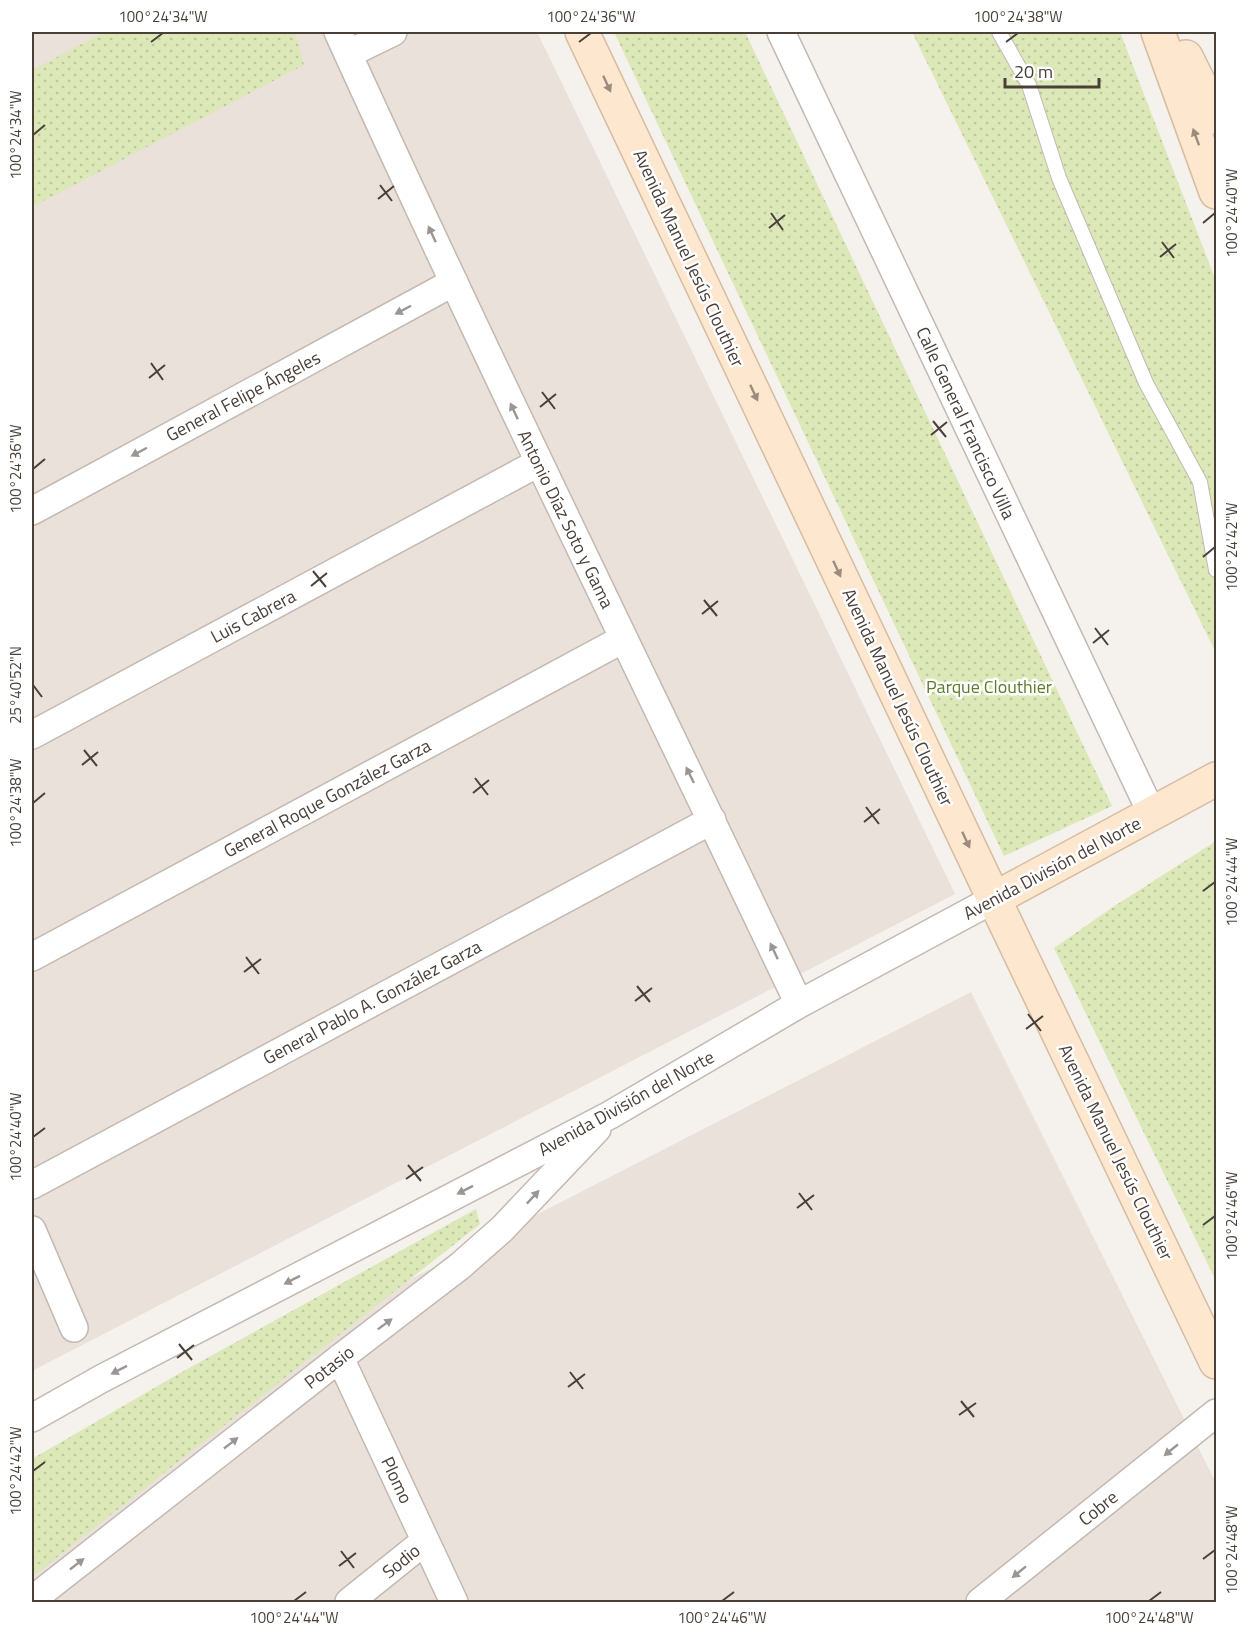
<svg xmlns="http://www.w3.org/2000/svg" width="1248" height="1634" font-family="'Titillium Web',sans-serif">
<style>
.residential{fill:#e9e1da}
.park{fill:url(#park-dots)}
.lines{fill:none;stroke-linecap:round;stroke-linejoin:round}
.lane-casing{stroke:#c4b9b2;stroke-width:16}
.street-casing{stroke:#c4b9b2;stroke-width:30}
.secondary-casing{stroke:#d7bca0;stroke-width:36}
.lane{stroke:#fff;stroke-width:14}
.street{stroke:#fff;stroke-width:27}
.secondary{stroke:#fde8cf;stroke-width:33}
.oneway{fill:#9b8c7d}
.oneway2{fill:#9b9693}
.ticks{fill:none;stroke:#4a403a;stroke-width:2}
.labels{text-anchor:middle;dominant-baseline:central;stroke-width:5;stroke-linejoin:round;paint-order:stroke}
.street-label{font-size:18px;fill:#4a403a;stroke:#fff}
.park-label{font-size:18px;fill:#5c7b2d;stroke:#fff}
.neatline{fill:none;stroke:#4a403a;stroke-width:2}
.ticks-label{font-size:15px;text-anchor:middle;fill:#4a403a}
</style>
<defs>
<pattern id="park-dots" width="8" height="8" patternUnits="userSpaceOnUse" patternTransform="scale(1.5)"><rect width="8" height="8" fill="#dce8b7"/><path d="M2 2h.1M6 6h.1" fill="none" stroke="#bec89e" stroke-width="1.8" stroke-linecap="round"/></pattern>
</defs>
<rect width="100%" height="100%" fill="#f5f1ec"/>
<path class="residential" d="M32,32H537L955,894L32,1371Z
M971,992L1216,1483V1602H32V1473Z"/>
<path class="park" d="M105,32H295L304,65L32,207V70Z
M614,32H745L1112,806L1004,856Z
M912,32H1120L1216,281V653Z
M1216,841V1281L1054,948L1113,907Z
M476,1209L480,1224L32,1577V1459L173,1377Z"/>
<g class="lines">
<g class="lane-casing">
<path id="lane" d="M999,32L1029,85L1059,178L1146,383L1200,482L1216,570"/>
</g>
<g class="street-casing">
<path id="street" d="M338,32C486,358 645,680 799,1004
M781,32L1152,814
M348,54L393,32
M32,511L454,282
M32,735L538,463
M32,957L623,639
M32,1185L712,820
M32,1230L74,1328
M340,1358L454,1602
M32,1418L101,1379L610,1115L799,1004L994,899
M32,1600L340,1358L460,1266L502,1229L597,1129
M349,1602L425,1541
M980,1602L1216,1413"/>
</g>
<g class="secondary-casing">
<path id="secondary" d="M582,32L994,899L1216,1362
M1158,32L1216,192
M1186,57L1216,117
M994,899L1216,779"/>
</g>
<use href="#lane" class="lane"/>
<use href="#street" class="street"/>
<use href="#secondary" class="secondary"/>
</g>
<defs><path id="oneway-solid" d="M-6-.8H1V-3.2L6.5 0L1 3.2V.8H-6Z" transform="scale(1.5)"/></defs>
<g class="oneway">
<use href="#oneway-solid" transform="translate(607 84) rotate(65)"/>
<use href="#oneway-solid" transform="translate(1196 137) rotate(-110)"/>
<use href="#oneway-solid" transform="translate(754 393) rotate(65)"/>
<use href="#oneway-solid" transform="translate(837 569) rotate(65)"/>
<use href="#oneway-solid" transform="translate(966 840) rotate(65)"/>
</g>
<g class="oneway2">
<use href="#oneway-solid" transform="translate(432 234) rotate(-115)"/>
<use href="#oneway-solid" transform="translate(403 310) rotate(152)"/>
<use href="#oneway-solid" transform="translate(514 411) rotate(-115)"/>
<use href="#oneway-solid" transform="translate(139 452) rotate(152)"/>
<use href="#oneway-solid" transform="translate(690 775) rotate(-116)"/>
<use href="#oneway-solid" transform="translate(774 951) rotate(-115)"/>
<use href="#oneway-solid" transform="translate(465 1190) rotate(153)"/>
<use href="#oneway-solid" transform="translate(533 1197) rotate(-47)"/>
<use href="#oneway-solid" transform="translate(292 1280) rotate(153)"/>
<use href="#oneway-solid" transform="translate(385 1324) rotate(-37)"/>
<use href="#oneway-solid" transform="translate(119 1370) rotate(153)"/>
<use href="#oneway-solid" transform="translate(231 1443) rotate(-38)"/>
<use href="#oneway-solid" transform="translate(1171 1450) rotate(141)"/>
<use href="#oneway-solid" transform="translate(77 1564) rotate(-38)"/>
<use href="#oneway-solid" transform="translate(1019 1572) rotate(141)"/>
</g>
<path class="ticks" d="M151,42L163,33M579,42L591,33M1006,42L1018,33M33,135L45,125M380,185L392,201M378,199L394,186M771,213L783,230M1203,223L1215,213M769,228L785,215M1162,242L1174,258M1160,257L1176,244M151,363L163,380M149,378L165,365M542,392L555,409M540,407L556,394M933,421L946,437M931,435L947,422M33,469L45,459M1203,557L1215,547M313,571L326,587M311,586L327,573M704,600L717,616M702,614L718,601M1095,628L1108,645M1093,643L1109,630M33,685L42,697M84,750L97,766M82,765L98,752M475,778L488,795M473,793L489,780M33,803L45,793M866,807L879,824M864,822L880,809M1203,891L1215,882M246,957L259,974M244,972L261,959M637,986L650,1002M635,1001L652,988M1028,1014L1041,1031M1026,1029L1043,1016M33,1137L45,1128M408,1165L421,1181M406,1179L423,1167M799,1193L812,1210M797,1208L814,1195M1203,1225L1215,1216M179,1344L192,1360M177,1358L194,1345M570,1372L583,1389M568,1387L585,1374M961,1401L974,1417M959,1415L976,1403M33,1471L45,1462M341,1551L354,1568M1203,1559L1215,1550M339,1566L356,1553M294,1601L306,1592M722,1601L734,1592M1149,1601L1161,1592"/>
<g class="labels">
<g class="street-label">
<text transform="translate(689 258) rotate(65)">Avenida Manuel Jesús Clouthier</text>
<text transform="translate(243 396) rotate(-28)">General Felipe Ángeles</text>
<text transform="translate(966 423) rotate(65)">Calle General Francisco Villa</text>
<text transform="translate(566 519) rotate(64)">Antonio Díaz Soto y Gama</text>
<text transform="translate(253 616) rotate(-28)">Luis Cabrera</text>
<text transform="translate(898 697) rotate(65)">Avenida Manuel Jesús Clouthier</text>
<text transform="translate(327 798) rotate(-28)">General Roque González Garza</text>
<text transform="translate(1052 868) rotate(-28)">Avenida División del Norte</text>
<text transform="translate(372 1002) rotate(-28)">General Pablo A. González Garza</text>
<text transform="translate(626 1103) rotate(-29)">Avenida División del Norte</text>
<text transform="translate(1116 1152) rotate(64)">Avenida Manuel Jesús Clouthier</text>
<text transform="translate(329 1367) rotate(-38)">Potasio</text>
<text transform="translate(397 1480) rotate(65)">Plomo</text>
<text transform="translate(1098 1508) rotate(-39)">Cobre</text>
<text transform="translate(401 1561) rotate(-39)">Sodio</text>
</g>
<g class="park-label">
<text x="989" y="686">Parque Clouthier</text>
</g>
</g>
<rect width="1248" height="1634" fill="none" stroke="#ffffff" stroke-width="66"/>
<path d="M1005 78v9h94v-9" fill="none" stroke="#4a403a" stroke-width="3"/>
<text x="1014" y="78" font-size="18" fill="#4a403a" stroke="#ffffff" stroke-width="4.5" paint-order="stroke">20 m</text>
<rect x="33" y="33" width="1182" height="1568" class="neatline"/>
<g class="ticks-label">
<text x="163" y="22">100°24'34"W</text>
<text x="591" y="22">100°24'36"W</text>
<text x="1018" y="22">100°24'38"W</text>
<text transform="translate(16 135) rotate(-90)" y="5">100°24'34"W</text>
<text transform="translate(1232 213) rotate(-90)" y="5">100°24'40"W</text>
<text transform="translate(16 469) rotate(-90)" y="5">100°24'36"W</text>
<text transform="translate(1232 547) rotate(-90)" y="5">100°24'42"W</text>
<text transform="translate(16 685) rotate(-90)" y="5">25°40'52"N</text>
<text transform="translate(16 803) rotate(-90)" y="5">100°24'38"W</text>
<text transform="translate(1232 882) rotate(-90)" y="5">100°24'44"W</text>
<text transform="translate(16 1137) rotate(-90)" y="5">100°24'40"W</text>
<text transform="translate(1232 1216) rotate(-90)" y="5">100°24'46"W</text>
<text transform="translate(16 1471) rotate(-90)" y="5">100°24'42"W</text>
<text transform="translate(1232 1550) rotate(-90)" y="5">100°24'48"W</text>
<text x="294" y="1623">100°24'44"W</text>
<text x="722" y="1623">100°24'46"W</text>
<text x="1149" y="1623">100°24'48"W</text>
</g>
</svg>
